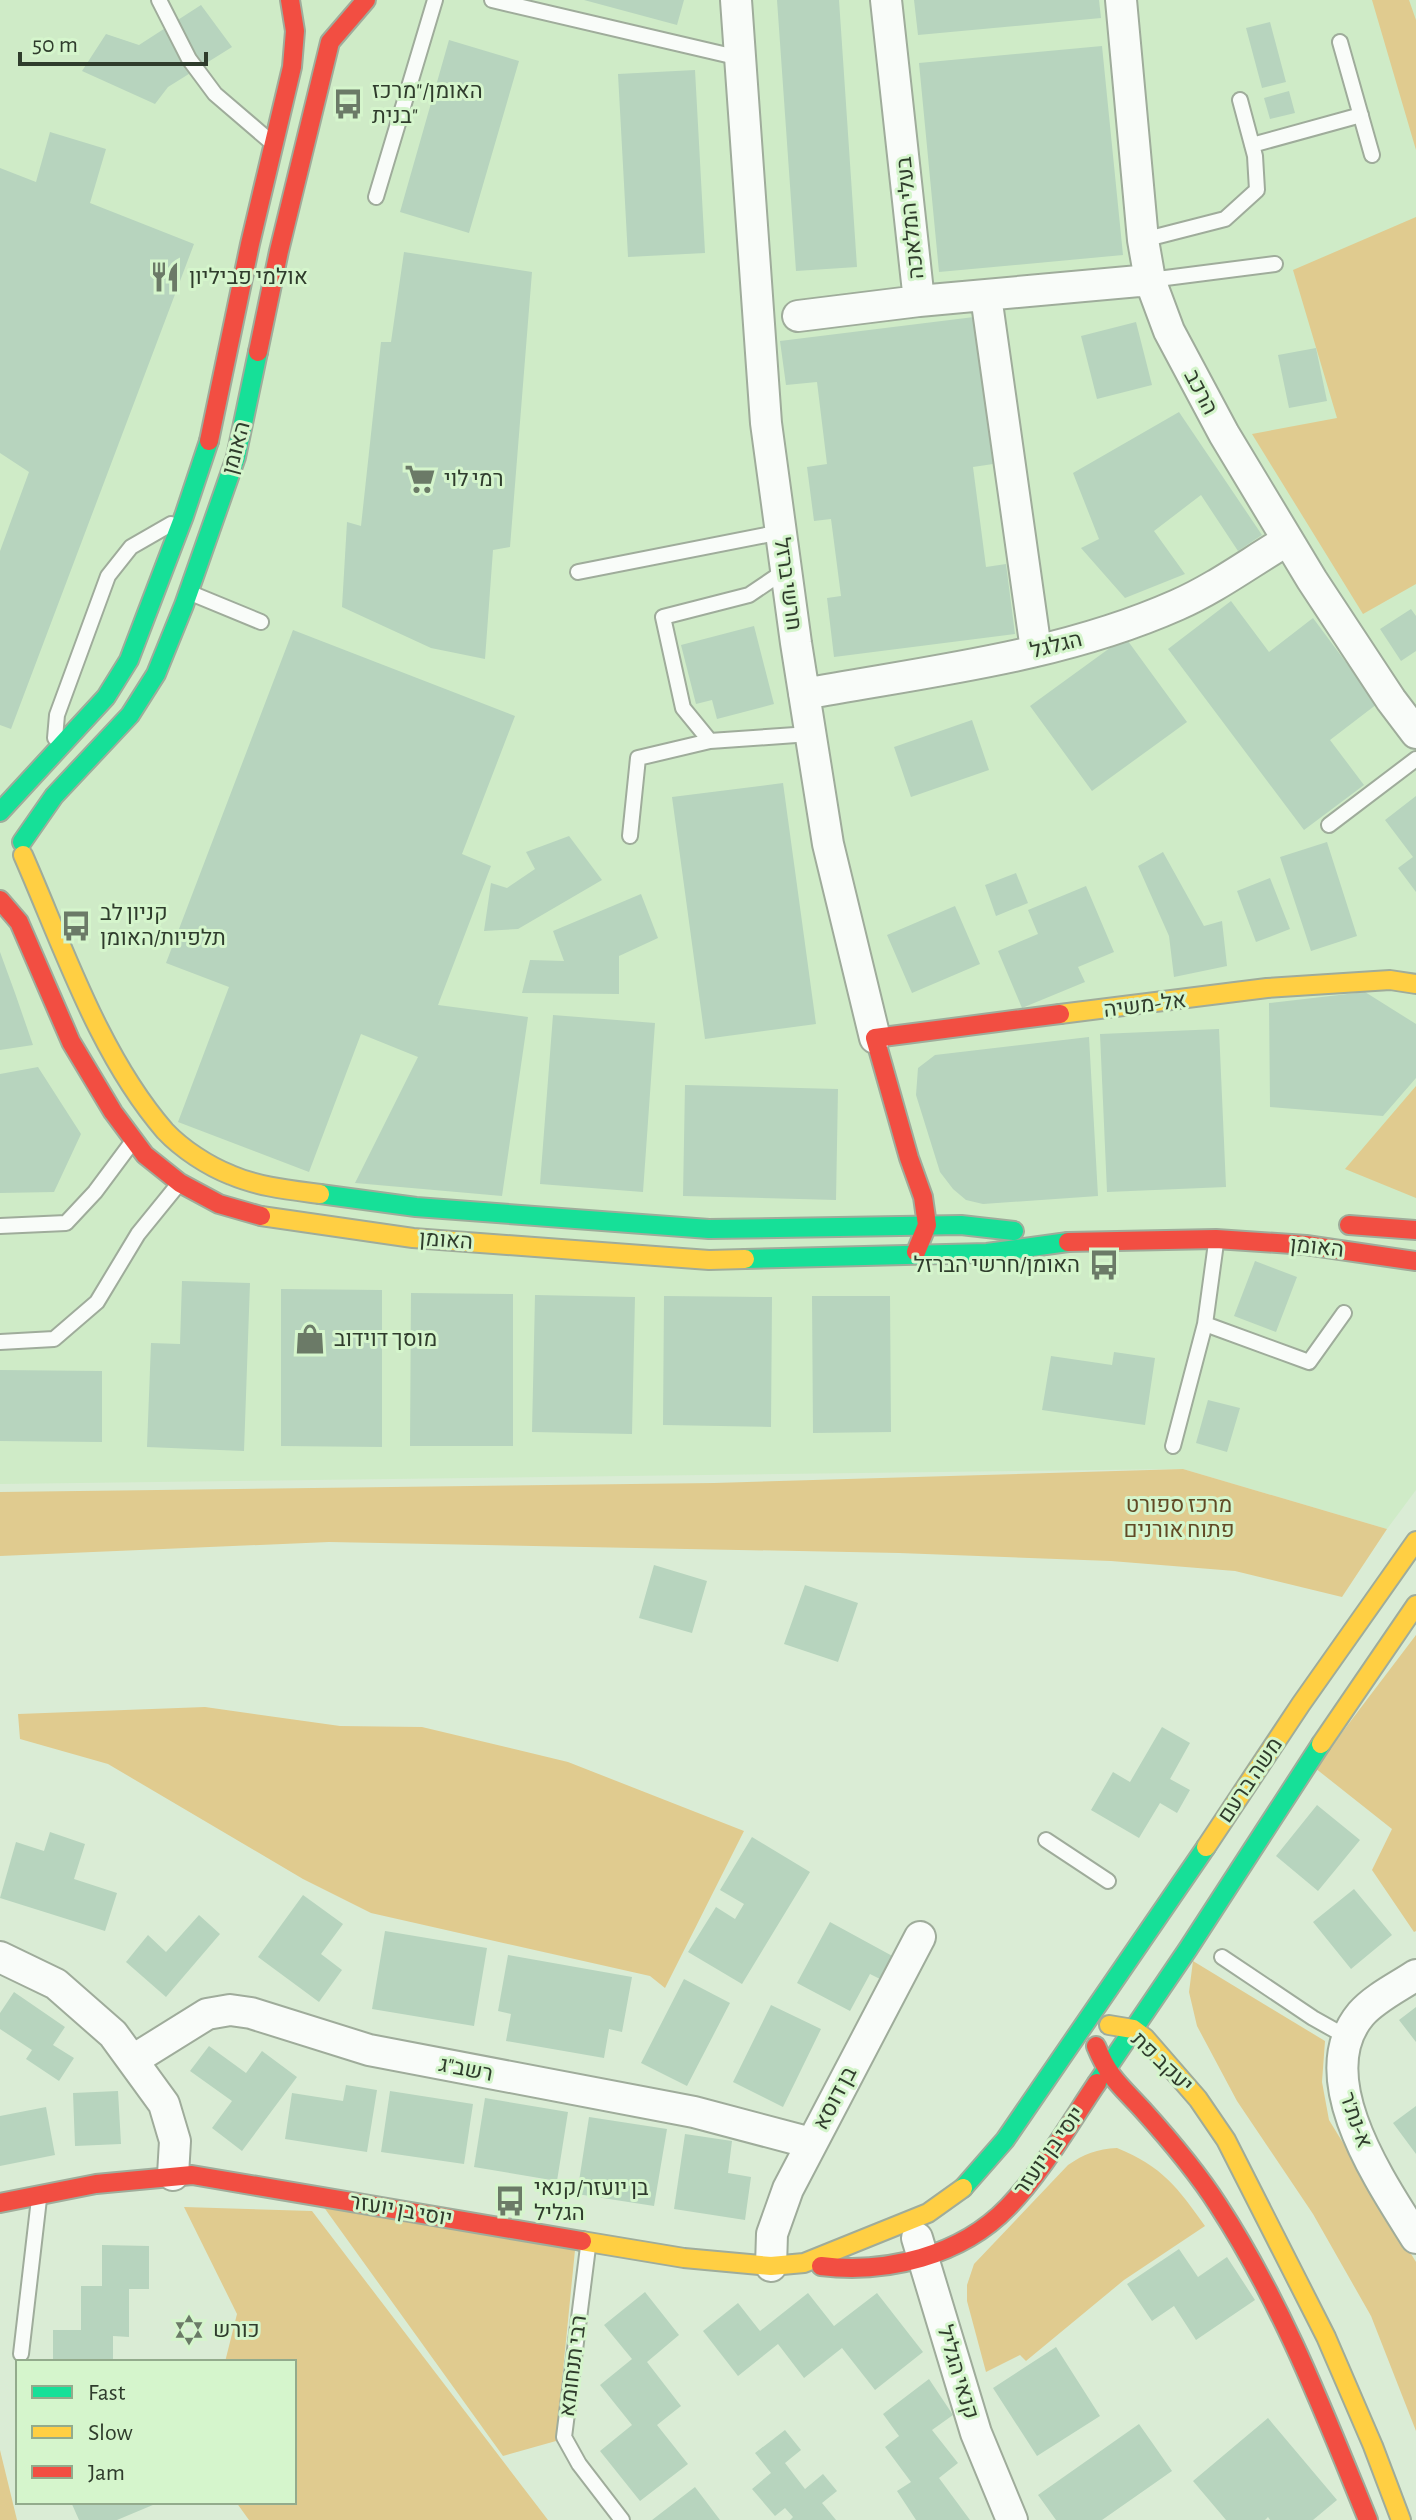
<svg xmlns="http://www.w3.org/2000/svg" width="1416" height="2520" font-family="'Alegreya Sans',Heebo,sans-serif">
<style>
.built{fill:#cfebc7}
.green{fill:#e0cb8f}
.building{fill:#b7d4be}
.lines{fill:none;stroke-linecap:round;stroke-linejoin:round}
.lane-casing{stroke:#9fac9b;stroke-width:18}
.street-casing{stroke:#9fac9b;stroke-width:34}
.fast-casing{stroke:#9fac9b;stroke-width:22}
.slow-casing{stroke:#9fac9b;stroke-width:22}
.jam-casing{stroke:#9fac9b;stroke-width:22}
.lane{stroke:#f9fcf9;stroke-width:14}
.street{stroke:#f9fcf9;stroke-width:30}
.fast{stroke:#16e098;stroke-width:18}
.slow{stroke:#ffcf43;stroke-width:18}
.jam{stroke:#f24e42;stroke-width:18}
.labels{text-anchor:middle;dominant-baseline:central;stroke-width:6;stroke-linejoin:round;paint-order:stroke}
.poi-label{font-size:22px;fill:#2f3c2c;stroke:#d5f5cc;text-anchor:start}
.street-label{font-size:22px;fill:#2f3c2c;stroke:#d5f5cc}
.park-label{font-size:22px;fill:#614a25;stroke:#d5f5cc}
</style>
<rect width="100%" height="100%" fill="#daecd5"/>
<path class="built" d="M0,0H1416V1490L1387,1529L1183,1469L0,1484Z"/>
<path class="green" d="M1372,0H1409L1416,20V150Z
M1416,217V584L1363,614L1252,434L1337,418L1293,270Z
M1416,1086V1198L1345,1169Z
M1183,1469L1387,1529L1342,1597L1235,1571L1111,1561L899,1553L329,1542L0,1556V1492L714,1483Z
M1416,1635V1931L1414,1932L1372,1870L1392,1829L1315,1768Z
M205,1707L340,1726L422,1727L568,1762L744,1831L665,1988L650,1976L371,1913L303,1879L108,1764L20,1739L18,1714Z
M1193,1961L1325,2041L1322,2082L1329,2120L1416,2262V2431L1371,2316L1313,2214L1237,2101L1197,2026L1189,1992Z
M1117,2148C1162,2166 1178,2188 1205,2226L1124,2280L1026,2361L1020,2355L986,2372L967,2301V2285L974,2264L1068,2165C1084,2154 1097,2149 1117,2148Z
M323,2206L576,2240L556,2441L503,2456Z
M184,2207L312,2211L548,2520H249L236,2502H294V2362H225L237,2314Z
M0,2450L17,2520H0Z"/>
<path class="building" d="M584,0H684L677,25Z
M777,0H839L857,267L796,271Z
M914,0H1099L1101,18L918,35Z
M201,5L232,47L168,87L155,104L82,71L106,34L139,45Z
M1270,22L1286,82L1262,88L1246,28Z
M449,40L519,61L469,233L400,212Z
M1102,46L1123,255L939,272L919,63Z
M695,70L705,253L628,257L618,74Z
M1289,91L1295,113L1270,119L1264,98Z
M50,132L106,149L90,203L194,244L11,729L0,725V551L29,472L0,453V168L36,182Z
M404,252L532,272L510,547L493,550L485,659L431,648L342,607L347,522L361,526L381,342H391Z
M974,317L993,464L973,467L986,567L1006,564L1015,634L834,657L827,598L841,596L831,519L814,521L807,467L827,464L817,382L786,385L780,341Z
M1136,322L1152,385L1097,399L1081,336Z
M1316,348L1327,401L1289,408L1278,355Z
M1179,412L1262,535L1238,551L1201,495L1154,531L1185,574L1125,598L1081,548L1099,539L1073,473Z
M1231,601L1269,652L1313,618L1377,704L1330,740L1364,785L1304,830L1168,649Z
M1411,609L1416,616V651L1401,661L1380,629Z
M754,626L774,704L717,719L712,700L696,704L681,645Z
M293,630L515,716L462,854L491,866L438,1005L528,1017L502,1196L355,1183L418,1057L361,1034L309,1172L178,1122L229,987L166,963Z
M1125,637L1187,722L1092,791L1030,706Z
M972,720L989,770L911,797L894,747Z
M783,783L816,1024L705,1039L672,797Z
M1416,796V892L1398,868L1413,857L1385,820Z
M569,836L602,880L518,929L484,931L491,883L507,888L535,869L526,852Z
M1327,842L1357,936L1311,951L1280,857Z
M1163,852L1204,926L1222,921L1227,966L1174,977L1169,936L1138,866Z
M1016,873L1028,903L996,916L985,885Z
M1270,878L1290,929L1256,942L1237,891Z
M1086,886L1114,952L1078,967L1085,982L1022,1008L998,951L1038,934L1028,910Z
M641,894L658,938L619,956V994L522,993L530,960L564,961L553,931Z
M955,906L980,964L912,993L887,935Z
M0,952L15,993L33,1045L0,1050Z
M1365,992L1416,1024V1078L1383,1116L1270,1107L1269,1003Z
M553,1015L655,1023L643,1192L540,1184Z
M1219,1029L1226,1187L1107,1192L1100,1034Z
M1089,1037L1098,1196L983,1204L966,1200L953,1189L940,1172L916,1095L918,1068L935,1055Z
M38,1067L81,1134L54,1192L0,1193V1074Z
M685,1085L838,1089L836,1200L683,1196Z
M1255,1261L1297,1277L1276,1332L1234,1316Z
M182,1281L250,1283L244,1451L147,1447L151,1343L180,1344Z
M281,1289L382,1290V1447L281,1446Z
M411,1293L513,1294V1446H410Z
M535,1295L635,1297L632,1434L532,1432Z
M664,1296L772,1297L771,1427L663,1425Z
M812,1296H890L891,1432L813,1433Z
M1114,1352L1155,1358L1145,1425L1042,1410L1051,1356L1112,1365Z
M0,1370L102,1371V1442L0,1441Z
M1208,1400L1240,1408L1227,1452L1196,1443Z
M654,1565L707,1581L692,1633L639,1618Z
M805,1585L858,1603L838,1662L784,1644Z
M1162,1727L1190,1743L1170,1779L1190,1790L1177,1813L1160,1803L1139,1838L1091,1810L1113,1772L1130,1782Z
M1317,1805L1360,1840L1318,1891L1276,1856Z
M50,1832L85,1844L74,1879L117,1893L105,1931L0,1898L16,1842L44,1851Z
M752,1837L810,1872L742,1984L688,1952L716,1907L735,1919L744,1904L720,1890Z
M1354,1889L1392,1935L1351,1969L1313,1922Z
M303,1895L343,1924L321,1954L342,1970L319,2002L258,1957Z
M199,1915L220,1934L166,1997L126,1962L148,1935L166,1952Z
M830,1922L896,1958L884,1981L870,1974L850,2011L797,1983Z
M385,1931L487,1948L474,2026L372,2009Z
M508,1955L632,1977L622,2032L609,2029L604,2058L506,2041L511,2014L498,2011Z
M684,1979L730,2003L687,2086L641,2063Z
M14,1992L65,2027L53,2045L74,2058L59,2081L26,2059L32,2050L0,2029V2013Z
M771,2005L821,2029L783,2107L733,2082Z
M1416,2007V2042L1399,2020Z
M209,2046L246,2073L262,2051L297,2077L242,2151L212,2128L232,2101L190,2071Z
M346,2085L377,2090L367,2152L285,2139L292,2093L343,2101Z
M118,2091L121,2144L75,2146L73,2093Z
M390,2091L473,2104L464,2164L381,2152Z
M485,2098L568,2112L557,2181L474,2167Z
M1416,2106V2154L1393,2123Z
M46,2107L55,2155L0,2166V2116Z
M589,2117L667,2129L654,2206L577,2194Z
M685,2134L732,2141L728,2173L751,2177L745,2220L674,2209Z
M102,2245L149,2246V2289H129V2337L113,2336V2362H53V2330H81V2286H102Z
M1179,2249L1198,2277L1227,2257L1255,2300L1196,2340L1174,2306L1152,2321L1127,2284Z
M645,2292L679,2335L647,2362L681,2406L657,2425L688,2464L640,2501L600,2451L632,2425L600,2385L632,2359L604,2325Z
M808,2293L834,2326L877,2293L923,2352L875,2390L842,2348L804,2378L778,2344L738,2376L703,2331L738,2303L760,2331Z
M1056,2347L1100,2416L1037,2456L993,2388Z
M929,2379L953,2415L932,2430L958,2463L939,2478L970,2520H916L897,2491L911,2482L885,2447L899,2436L883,2414Z
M1268,2418L1337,2500L1313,2520H1270L1268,2517L1265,2520H1226L1193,2481Z
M1139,2424L1172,2471L1102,2520H1056L1038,2495Z
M785,2430L801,2450L785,2463L805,2489L823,2474L837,2491L822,2503L836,2520H790L793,2517L785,2508L775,2516L752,2489L771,2473L755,2453Z
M695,2487L720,2520H652Z
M71,2502H160L117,2520H79Z"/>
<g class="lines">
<g class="lane-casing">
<path id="lane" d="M159,0L189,59L215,94L271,142
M492,0L740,58
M1340,42L1372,155
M1252,145L1361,115
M376,197L435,0
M1143,240L1225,219L1257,190L1255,156L1240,100
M1150,280L1275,264
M786,570L749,595L663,617L683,708L710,741L810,734
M578,572L781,532
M193,594L261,622
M55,738L57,715L108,576L131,547L171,524
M1329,825L1416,759
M630,836L638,758L710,741
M0,1226L66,1223L95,1192L130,1145
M1205,1324L1309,1362L1344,1313
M0,1342L54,1339L97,1302L138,1234L177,1186
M1173,1446L1205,1324L1216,1243
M1046,1840L1108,1881
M1222,1957L1313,2018L1347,2037
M588,2247L564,2437L579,2464L622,2520
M21,2354L39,2199"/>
</g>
<g class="street-casing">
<path id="street" d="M736,0L766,423L796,643L828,844L875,1038
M886,0L919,301L1150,280
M1121,0L1143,240L1150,280L1169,331L1224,434L1312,580L1391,700L1416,733
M986,296L1036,650
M798,316L919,301
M804,694C929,671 1060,657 1177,605C1216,588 1252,561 1288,540
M0,1957L56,1984L113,2034L164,2104L175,2141L173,2175
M1416,1975C1398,1987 1375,1998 1361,2014C1308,2077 1381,2182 1416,2238
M133,2060L207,2014L230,2010L251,2013L369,2050L694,2112L811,2143
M917,2238L976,2433L1012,2520
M771,2266L772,2234L788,2189L920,1937"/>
</g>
<g class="fast-casing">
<path id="fast" d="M0,812L106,697L129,660L184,516L209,441
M22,842L54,796L130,715L156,674L184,605L236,457L258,352
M320,1194L416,1207L709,1229L961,1225L1014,1231
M745,1259L987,1253L1068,1242
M1097,2083L1188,1949L1321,1744
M963,2188L1005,2140L1206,1847"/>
</g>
<g class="slow-casing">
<path id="slow" d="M23,855C63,946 99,1055 165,1131C182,1149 208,1166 231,1175C259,1187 290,1190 320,1194
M1060,1014L1267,988L1390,980L1416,984
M261,1216L413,1238L709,1260L745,1259
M1321,1744L1416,1605
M1206,1847L1301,1704L1416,1541
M1109,2025L1133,2029L1145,2038L1198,2099L1226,2140L1326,2337L1373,2446L1401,2520
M582,2241L684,2258L771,2266L804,2263L928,2213L963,2188"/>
</g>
<g class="jam-casing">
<path id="jam" d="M258,352L279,251L330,42L366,0
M209,441L250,244L292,67L295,31L290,0
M0,900L19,922L71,1042L113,1112L145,1155L180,1183L219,1204L261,1216
M1349,1225L1416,1230
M1068,1242L1216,1239L1306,1245L1416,1261
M916,1252L927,1225L923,1197L909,1158L875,1038L1060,1014
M1096,2046C1109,2078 1120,2085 1142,2109C1169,2139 1197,2172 1218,2205C1283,2305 1323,2410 1368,2520
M0,2203L96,2184L192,2175L582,2241
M821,2266C886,2274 961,2256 1008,2207C1042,2172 1070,2123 1097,2083"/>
</g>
<use href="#lane" class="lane"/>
<use href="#street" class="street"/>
<use href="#fast" class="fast"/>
<use href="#slow" class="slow"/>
<use href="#jam" class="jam"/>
</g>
<defs>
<g id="bus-bare" transform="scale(2.4)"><path d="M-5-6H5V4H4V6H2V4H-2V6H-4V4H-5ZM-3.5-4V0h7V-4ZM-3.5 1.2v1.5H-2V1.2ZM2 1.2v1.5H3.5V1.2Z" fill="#6b7a67" stroke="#d5f5cc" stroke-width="2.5" paint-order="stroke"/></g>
<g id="restaurant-bare" transform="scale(2.4)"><path d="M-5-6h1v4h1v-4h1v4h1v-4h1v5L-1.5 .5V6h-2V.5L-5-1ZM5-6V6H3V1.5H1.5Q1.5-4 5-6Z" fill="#6b7a67" stroke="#d5f5cc" stroke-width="2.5" paint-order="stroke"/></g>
<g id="supermarket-bare" transform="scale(2.4)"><path d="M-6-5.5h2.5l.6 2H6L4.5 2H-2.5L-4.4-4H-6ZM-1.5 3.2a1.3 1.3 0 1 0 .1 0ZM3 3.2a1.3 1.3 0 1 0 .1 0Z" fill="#6b7a67" stroke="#d5f5cc" stroke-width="2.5" paint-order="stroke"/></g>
<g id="shop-bare" transform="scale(2.4)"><path d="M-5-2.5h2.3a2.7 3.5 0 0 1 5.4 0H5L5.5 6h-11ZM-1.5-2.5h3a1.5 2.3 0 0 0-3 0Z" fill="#6b7a67" stroke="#d5f5cc" stroke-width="2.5" paint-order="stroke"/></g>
<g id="synagogue-bare" transform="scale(2.4)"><path d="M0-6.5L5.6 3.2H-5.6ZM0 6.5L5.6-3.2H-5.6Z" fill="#6b7a67" stroke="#d5f5cc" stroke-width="2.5" paint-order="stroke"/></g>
</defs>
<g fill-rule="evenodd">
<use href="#bus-bare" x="348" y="104"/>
<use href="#restaurant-bare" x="165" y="277"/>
<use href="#supermarket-bare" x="420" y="479"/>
<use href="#bus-bare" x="76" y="926"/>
<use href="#bus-bare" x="1104" y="1265"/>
<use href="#shop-bare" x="310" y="1339"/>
<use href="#bus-bare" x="510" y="2201"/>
<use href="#synagogue-bare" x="189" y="2330"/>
</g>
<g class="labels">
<g class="poi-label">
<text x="372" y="91">האומן/"מרכז<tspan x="372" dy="25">בנית"</tspan></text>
<text x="189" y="277">אולמי פביליון</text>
<text x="444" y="479">רמי לוי</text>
<text x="100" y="913">קניון לב<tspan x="100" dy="25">תלפיות/האומן</tspan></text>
<text x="1080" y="1265" text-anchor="end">האומן/חרשי הברזל</text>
<text x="334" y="1339">מוסך דוידוב</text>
<text x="534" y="2188">בן יועזר/קנאי<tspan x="534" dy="25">הגליל</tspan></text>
<text x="213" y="2330">כורש</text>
</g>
<g class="street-label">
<text transform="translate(910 218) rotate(-96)">בעלי המלאכה</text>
<text transform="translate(1201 392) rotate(62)">הרכב</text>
<text transform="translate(236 448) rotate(-75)">האומן</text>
<text transform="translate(788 584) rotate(82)">חרשי ברזל</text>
<text transform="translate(1056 645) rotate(-14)">הגלגל</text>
<text transform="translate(1145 1005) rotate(-7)">אל-משיה</text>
<text transform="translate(446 1240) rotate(4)">האומן</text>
<text transform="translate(1317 1247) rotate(6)">האומן</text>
<text transform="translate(1250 1780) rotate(-56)">משה ברעם</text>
<text transform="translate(1162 2062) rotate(44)">יעקב פת</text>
<text transform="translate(466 2069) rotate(11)">רשב"ג</text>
<text transform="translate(835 2098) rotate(-62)">בן דוסא</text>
<text transform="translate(1356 2120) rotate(70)">א-נת'ר</text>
<text transform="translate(1049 2151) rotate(-54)">יוסי בן יועזר</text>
<text transform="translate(401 2210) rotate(10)">יוסי בן יועזר</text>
<text transform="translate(573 2366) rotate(-83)">רבי תנחומא</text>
<text transform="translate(958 2372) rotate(73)">קנאי הגליל</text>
</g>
<g class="park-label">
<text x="1179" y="1505">מרכז ספורט<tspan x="1179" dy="25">פתוח אורנים</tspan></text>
</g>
</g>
<rect x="16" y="2360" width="280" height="144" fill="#d5f5cc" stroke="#93ab8c" stroke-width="2"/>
<rect x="32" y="2386" width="40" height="12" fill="#16e098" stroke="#93ab8c" stroke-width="2"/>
<text x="88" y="2400" font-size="24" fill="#2f3c2c">Fast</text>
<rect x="32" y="2426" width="40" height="12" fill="#ffcf43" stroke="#93ab8c" stroke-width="2"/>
<text x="88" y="2440" font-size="24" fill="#2f3c2c">Slow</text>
<rect x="32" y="2466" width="40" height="12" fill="#f24e42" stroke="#93ab8c" stroke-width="2"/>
<text x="88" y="2480" font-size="24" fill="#2f3c2c">Jam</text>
<path d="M20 52v12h186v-12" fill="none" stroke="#2f3c2c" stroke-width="4"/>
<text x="32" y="52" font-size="24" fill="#2f3c2c" stroke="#d5f5cc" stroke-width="6" paint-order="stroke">50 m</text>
</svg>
